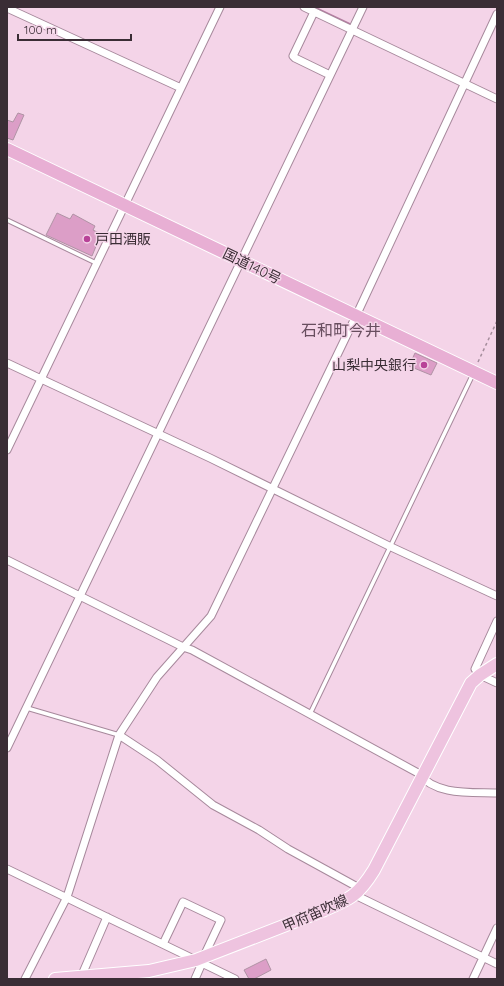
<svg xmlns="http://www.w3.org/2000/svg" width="504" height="986" font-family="Quicksand,'Noto Sans JP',sans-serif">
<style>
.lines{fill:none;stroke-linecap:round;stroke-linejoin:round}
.stream{stroke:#b67ba2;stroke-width:2.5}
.building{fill:#dc9ec7;stroke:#b093a5}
.service-casing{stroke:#a7899c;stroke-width:5.5}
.minor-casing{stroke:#a7899c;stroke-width:9}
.primary-casing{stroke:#fff;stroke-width:14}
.trunk-casing{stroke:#fff;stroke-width:14}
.path{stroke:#a58d9c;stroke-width:1.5;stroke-dasharray:3 3;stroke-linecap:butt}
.service{stroke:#fff;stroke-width:3.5}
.minor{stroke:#fff;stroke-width:7}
.primary{stroke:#eec3df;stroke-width:12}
.trunk{stroke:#e8afd4;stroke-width:12}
.poi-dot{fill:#b84298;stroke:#f4d4e8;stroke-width:1.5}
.labels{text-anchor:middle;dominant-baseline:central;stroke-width:3;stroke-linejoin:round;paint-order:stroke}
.poi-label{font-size:14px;fill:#3a2d35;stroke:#f4d4e8;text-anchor:start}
.street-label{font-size:14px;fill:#3a2d35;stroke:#f4d4e8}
.quarter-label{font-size:16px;fill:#684e5f;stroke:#f4d4e8}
</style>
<rect width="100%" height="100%" fill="#f4d4e8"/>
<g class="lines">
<path class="stream" d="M313,7L349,24"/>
</g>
<path class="building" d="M18,113L24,115L13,140L7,138V120L13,122Z
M57,213L70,219L73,214L95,226L93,230L101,234L92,256L46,235Z
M415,353L437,363L431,375L409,366Z
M266,959L271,970L254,979H249L244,970Z"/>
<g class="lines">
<g class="service-casing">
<path id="service" d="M7,220L96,263
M27,708L119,735
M310,714L473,374"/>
</g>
<g class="minor-casing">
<path id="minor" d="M304,7L497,99
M7,8L181,88
M314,12L293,56L295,58L330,75
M7,363L210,458L389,546L497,596
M7,450L220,7
M7,560L183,647L192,650L418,773C436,796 471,792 497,793
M497,621L475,669L480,675L497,683
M119,735L157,760L213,805L259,830L288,849L361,889
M7,748L363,7
M7,869L235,979
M355,895L497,964
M163,944L183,902L221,920L204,956
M81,977L107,917
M25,979L67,897L119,735L157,677L211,616L356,316L497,14
M195,979L202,963
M473,979L497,928"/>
</g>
<g class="primary-casing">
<path id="primary" d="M55,979L149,971L196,960L322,911C350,899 358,896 374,870L471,683L480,675L497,664"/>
</g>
<g class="trunk-casing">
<path id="trunk" d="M7,149L497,383"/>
</g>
<path class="path" d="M478,362L497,321"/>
<use href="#service" class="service"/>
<use href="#minor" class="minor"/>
<use href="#primary" class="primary"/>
<use href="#trunk" class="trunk"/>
</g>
<g class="poi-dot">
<circle cx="87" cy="239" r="4"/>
<circle cx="424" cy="365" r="4"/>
</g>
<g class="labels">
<g class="poi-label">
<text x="95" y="239">戸田酒販</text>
<text x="416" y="365" text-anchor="end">山梨中央銀行</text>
</g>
<g class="street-label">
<text transform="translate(252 266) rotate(26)">国道140号</text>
<text transform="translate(315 913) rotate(-24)">甲府笛吹線</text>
</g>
<g class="quarter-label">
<text x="341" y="330">石和町今井</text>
</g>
</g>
<rect width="504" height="986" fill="none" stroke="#3a2d35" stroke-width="16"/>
<path d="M18 34v6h113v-6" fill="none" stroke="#3a2d35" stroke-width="2"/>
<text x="24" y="34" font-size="12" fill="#3a2d35" stroke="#f4d4e8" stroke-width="3" paint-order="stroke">100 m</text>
</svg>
